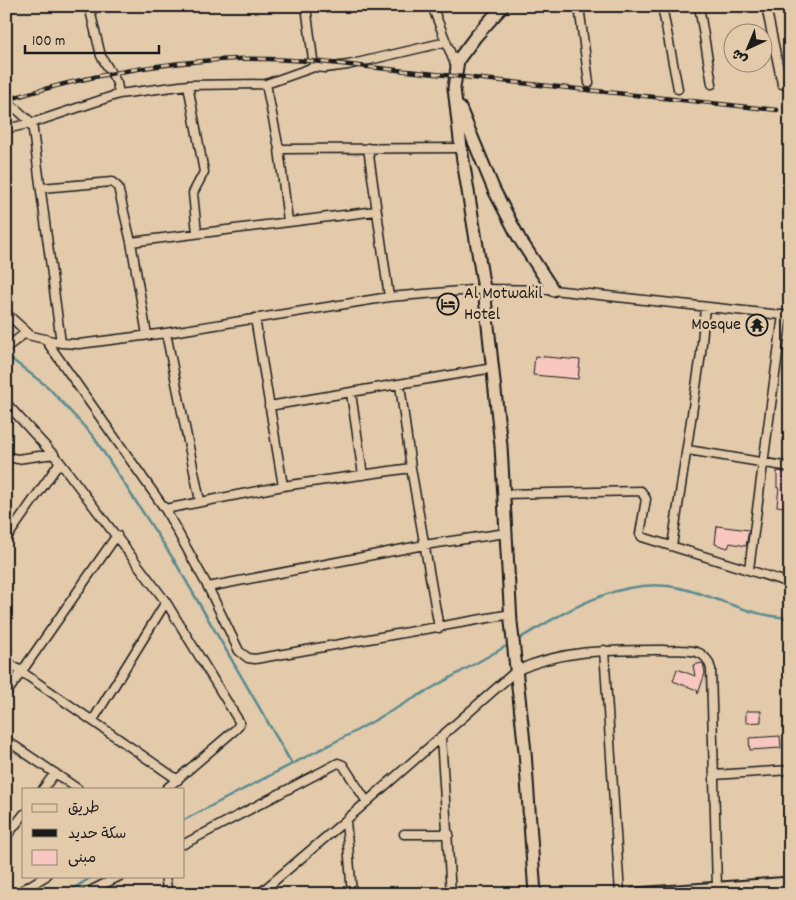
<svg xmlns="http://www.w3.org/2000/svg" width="796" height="900" font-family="Dekko,'Playpen Sans Arabic',sans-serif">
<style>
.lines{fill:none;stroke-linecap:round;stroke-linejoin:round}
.stream{stroke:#5a8b90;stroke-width:2.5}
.building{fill:#f8c8c0;stroke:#1c1c1c}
.street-casing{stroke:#1c1c1c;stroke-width:11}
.secondary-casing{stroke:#1c1c1c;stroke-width:15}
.street{stroke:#e2caab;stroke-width:8}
.secondary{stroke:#e2caab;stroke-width:11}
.rail-casing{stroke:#1c1c1c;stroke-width:4.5}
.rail{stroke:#e2caab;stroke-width:2.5;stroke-dasharray:8;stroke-linecap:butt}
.labels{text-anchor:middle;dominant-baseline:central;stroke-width:5;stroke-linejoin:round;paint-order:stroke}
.poi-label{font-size:18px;fill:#1c1c1c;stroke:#e2caab;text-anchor:start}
</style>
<rect width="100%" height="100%" fill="#e2caab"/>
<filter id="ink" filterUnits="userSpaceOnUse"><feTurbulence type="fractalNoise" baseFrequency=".02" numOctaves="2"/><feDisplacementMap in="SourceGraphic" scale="10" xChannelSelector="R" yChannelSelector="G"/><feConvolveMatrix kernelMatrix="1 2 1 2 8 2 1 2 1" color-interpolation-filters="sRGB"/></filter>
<g filter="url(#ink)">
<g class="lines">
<path class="stream" d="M6,355L48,387L93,436L174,560L292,764
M517,640C565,612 622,575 680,588C719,597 748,616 790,618
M184,820L354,732L510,644
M65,894L93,876"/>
</g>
<path class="building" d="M535,356L580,360L578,379L533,375Z
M777,471L790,473V508L777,506L779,488H777Z
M717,526L749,530L746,546L730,543L728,548L715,544Z
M703,663L705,673L698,694L697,690L673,681L677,669L695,676L693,665Z
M746,711H761V722L746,723Z
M780,736L781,748L750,750L749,738Z"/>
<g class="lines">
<g class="street-casing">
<path id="street" d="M89,6L101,56L117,83L119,94
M306,6L314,67
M432,6L456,67
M579,6L589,83
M662,6L678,89
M699,6L712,84
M766,6L782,84
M266,84L279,149L288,221
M188,85L204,172L193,193L197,233
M6,100L32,123L61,343
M6,129L32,123L119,94L188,85L266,84L314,67L325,68L348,65L446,42
M368,148L389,297
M279,149L461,148
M41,188L112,182L118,187L131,242L147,335
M131,242L376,211
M6,313L29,334
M255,318L283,486
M166,333L200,501
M45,339L165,509L208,587L239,651L248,658L255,659L511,614
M6,348L24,334L61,343L79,344L166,333L389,297L484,289L553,290L790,316
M400,385L411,468L439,628
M351,393L363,475
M6,403L60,462L166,602L93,720
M269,406L493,368
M688,450L790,467
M6,456L17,459L54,454
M504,494L641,491L646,499L640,534L642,537L790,583
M165,509L283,486L411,468
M6,539L60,462
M672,546L701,354L705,307
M749,569L783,315
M208,587L424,545L506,533
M604,650L620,894
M6,661L178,780
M6,694L117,535
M441,737L451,894
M6,740L78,789
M714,775L790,770
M43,789L55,773
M166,789L236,729L240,723L166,602
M346,820L352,894
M404,834H449
M6,837L24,814
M184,844L338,763L343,765L367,802
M165,876L168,894
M16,894L46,876
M84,894L120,876
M259,894L346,820L516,671C562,649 613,650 663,650C674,651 691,648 701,654C707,658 709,662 711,669L717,888"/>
</g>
<g class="secondary-casing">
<path id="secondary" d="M503,6L476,36L458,60L454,88L461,148L484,289L501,446L511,622L525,752L535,894
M460,108L494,190L519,238L553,290
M635,894L790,883"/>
</g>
<use href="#street" class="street"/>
<use href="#secondary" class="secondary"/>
<g class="rail-casing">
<path id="rail" d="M6,100C81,77 157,62 236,59C261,58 287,60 312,61L777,110"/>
</g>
<use href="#rail" class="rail"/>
</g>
</g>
<defs>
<g id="hotel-ring" transform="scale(1.125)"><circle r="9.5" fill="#e2caab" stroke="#1c1c1c" stroke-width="1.5"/><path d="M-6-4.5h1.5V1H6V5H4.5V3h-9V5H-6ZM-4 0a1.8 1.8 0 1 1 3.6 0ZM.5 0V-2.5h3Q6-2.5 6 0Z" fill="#1c1c1c"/></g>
<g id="temple-ring" transform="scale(1.125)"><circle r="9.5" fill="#e2caab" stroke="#1c1c1c" stroke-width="1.5"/><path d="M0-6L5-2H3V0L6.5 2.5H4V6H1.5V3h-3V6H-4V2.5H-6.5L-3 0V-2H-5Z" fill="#1c1c1c"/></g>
</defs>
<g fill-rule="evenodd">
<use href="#hotel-ring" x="448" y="304"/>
<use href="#temple-ring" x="757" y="325"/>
</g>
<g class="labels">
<g class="poi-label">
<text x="464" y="294">Al Motwakil<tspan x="464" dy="21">Hotel</tspan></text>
<text x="741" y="325" text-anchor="end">Mosque</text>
</g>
</g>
<rect width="796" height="900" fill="none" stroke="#e2caab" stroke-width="25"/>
<rect x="12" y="12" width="771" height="875" fill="none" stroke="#1c1c1c" stroke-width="2" filter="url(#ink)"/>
<rect x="22" y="788" width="162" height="90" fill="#e2caab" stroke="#938472"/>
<rect x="32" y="804" width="25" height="8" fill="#e2caab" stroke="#938472"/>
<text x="68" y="812" font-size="15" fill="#1c1c1c">طريق</text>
<rect x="32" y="829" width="25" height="8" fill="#1c1c1c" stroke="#938472"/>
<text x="68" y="838" font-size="15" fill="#1c1c1c">سكة حديد</text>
<rect x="32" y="850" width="25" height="15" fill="#f8c8c0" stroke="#938472"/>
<text x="68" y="862" font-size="15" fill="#1c1c1c">مبنى</text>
<g transform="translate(748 48) rotate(224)"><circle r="24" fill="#e2caab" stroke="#938472"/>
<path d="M0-4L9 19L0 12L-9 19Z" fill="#1c1c1c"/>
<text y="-8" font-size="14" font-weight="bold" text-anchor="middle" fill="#1c1c1c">ش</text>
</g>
<path d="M25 45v8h134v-8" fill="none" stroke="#1c1c1c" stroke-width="2.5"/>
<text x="32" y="45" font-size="15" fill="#1c1c1c" stroke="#e2caab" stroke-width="4" paint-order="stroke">100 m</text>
</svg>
